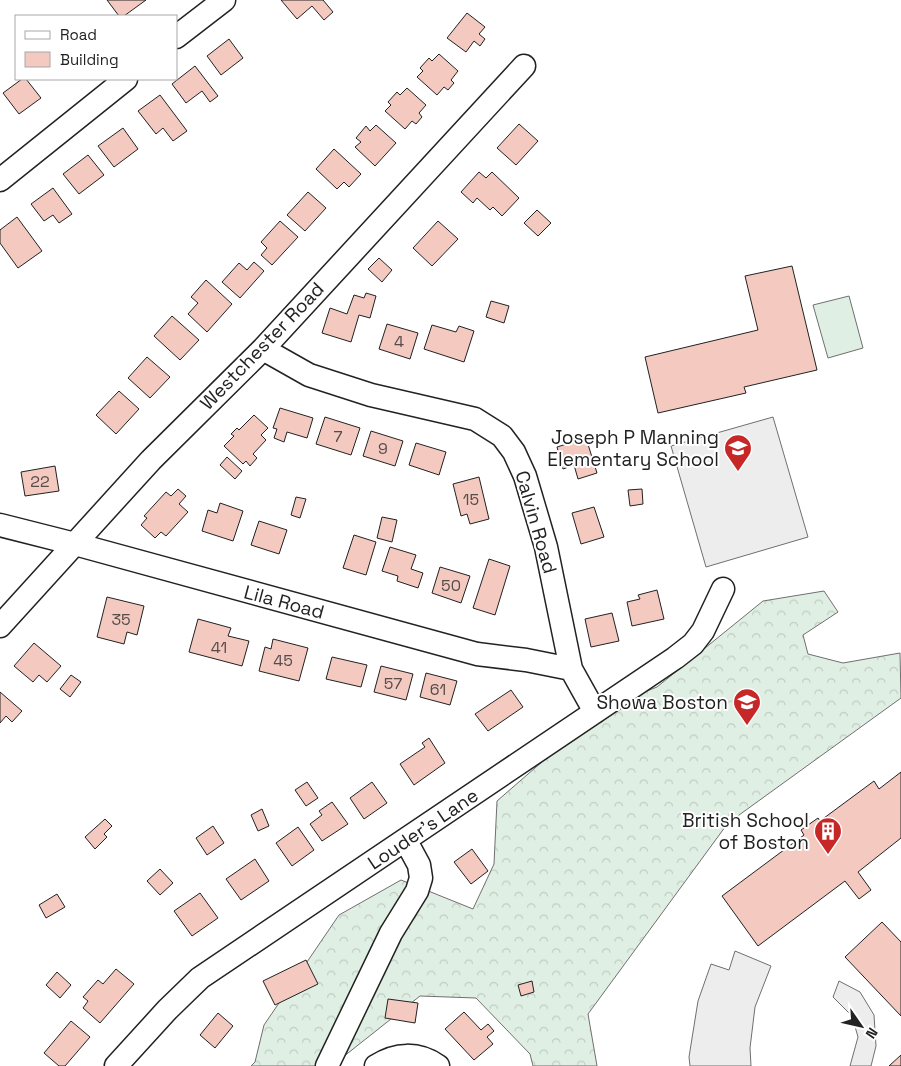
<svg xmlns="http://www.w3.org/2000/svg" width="901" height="1066" font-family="'Space Grotesk',sans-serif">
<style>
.forest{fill:url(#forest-crowns);stroke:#6f6f6f}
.park{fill:#e0efe3;stroke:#6f6f6f}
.parking{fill:#ededed;stroke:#6f6f6f}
.building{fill:#f3c9c0;stroke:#222}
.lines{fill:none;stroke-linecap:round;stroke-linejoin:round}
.minor-casing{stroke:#222;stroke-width:25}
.minor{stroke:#fff;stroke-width:22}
.labels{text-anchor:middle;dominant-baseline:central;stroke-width:4;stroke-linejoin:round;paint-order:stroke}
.number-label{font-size:16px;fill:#564c4a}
.street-label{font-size:19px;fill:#222;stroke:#fff}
.poi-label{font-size:19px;fill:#222;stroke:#fff;text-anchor:end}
</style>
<defs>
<pattern id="forest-crowns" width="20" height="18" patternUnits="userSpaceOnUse" patternTransform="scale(1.25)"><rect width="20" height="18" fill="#e0efe3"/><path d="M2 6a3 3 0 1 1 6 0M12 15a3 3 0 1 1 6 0" fill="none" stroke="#c0cdc2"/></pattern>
</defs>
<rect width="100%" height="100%" fill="#fff"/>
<path class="forest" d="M824,591L838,612L803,635L808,654L843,663L900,653L901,698L728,823L588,1014L597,1066H533L530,1054L476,998L420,996L343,1057L339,1066H251L255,1062L264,1025L339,915L401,880L473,909L494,864L497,801L604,708L657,687L763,601Z"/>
<path class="park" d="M849,296L863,348L828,358L813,305Z"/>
<path class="parking" d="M773,417L808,537L706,567L671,446Z
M735,951L771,966L755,1007L750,1048L751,1066H690L689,1057L698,1001L711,964L729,970Z
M839,981L860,992L874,1015L876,1046L871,1066H850L858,1037L852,1016L833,997Z"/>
<path class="building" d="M107,0H146L124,16H119Z
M281,0H323L333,12L324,20L312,6L297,19Z
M467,13L485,27L479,34L485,39L480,46L474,41L466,52L447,38Z
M229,39L243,58L221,75L207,56Z
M439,54L458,71L451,80L454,83L448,90L444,87L437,95L417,77L423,71L420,68L429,58L432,61Z
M195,66L218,96L210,102L202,91L186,103L172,84Z
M22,79H26L41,98L19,114L3,93Z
M407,88L426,105L419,113L422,117L416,124L412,121L405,129L385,111L391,105L388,102L397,92L400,95Z
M160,95L187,131L173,141L163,128L156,134L138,111Z
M519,124L538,141L516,165L497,148Z
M376,125L396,143L375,166L355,147L361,142L356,138L366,126L370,131Z
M123,128L138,149L114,167L98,146Z
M334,149L361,174L349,187L344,182L337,189L316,169Z
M88,155L104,175L79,194L63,174Z
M479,172L486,178L492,172L519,198L502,216L493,207L490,210L477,198L473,203L461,192Z
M53,188L72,214L59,223L53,215L44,221L31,204Z
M308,192L326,208L305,231L287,215Z
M537,210L551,223L538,236L524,223Z
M17,217L42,251L18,268L0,243V230Z
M280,221L298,237L272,265L261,255L267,248L261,242Z
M438,221L458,239L432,266L413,248Z
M379,258L392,270L382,282L368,269Z
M254,262L264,271L240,298L222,282L239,263L247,270Z
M792,266L817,370L744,387L746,393L658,413L645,357L758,330L745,276Z
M206,280L232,304L207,332L188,314L198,303L191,297Z
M366,293L376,296L370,318L359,315L351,342L322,333L330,308L347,314L354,295L364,298Z
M491,301L509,306L504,323L486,317Z
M172,316L199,340L180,360L154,336Z
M387,324L418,333L410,359L379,349Z
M432,325L456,332L459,326L474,331L464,362L424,349Z
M147,357L170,377L150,398L128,378Z
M119,391L139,409L116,434L96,415Z
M280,408L313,418L307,438L287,432L284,442L274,438L277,429L273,428Z
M254,415L268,428L261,435L266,440L253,454L257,458L250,466L246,461L243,464L224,446L234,436L231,434L237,428L239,430Z
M325,417L360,428L351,455L316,444Z
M371,431L403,441L395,466L363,456Z
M586,438L597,473L578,479L574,465L563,469L557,447Z
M416,443L446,452L439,475L409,465Z
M227,457L242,471L235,479L220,465Z
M55,466L59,491L25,496L21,472Z
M479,477L489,519L470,524L467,514L461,516L453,484Z
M178,489L186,496L179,504L188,512L166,536L161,532L155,538L141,525L147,518L144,516L166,492L171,496Z
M642,489L643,504L630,506L628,490Z
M296,497L306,499L300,518L291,515Z
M220,503L243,511L233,541L202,531L208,510L217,513Z
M594,507L604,537L581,544L572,513Z
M382,517L397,520L392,542L377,538Z
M259,521L287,530L279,554L251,545Z
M354,535L376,542L366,575L343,568Z
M390,547L416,555L411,569L423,573L418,588L397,581L398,576L382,571Z
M489,559L510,566L495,615L473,608Z
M440,567L470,576L461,603L432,593Z
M657,590L664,619L632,626L627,602L640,599L638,595Z
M107,597L144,606L137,635L127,632L124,644L97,637Z
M612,613L619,641L591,647L585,619Z
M198,619L231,628L228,636L249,641L242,666L189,652Z
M273,639L308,648L299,681L259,671L265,647L271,649Z
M34,643L61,666L47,682L39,675L33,682L14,666Z
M332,657L367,665L361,687L326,679Z
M381,666L413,674L406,700L374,692Z
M426,673L457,681L450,705L420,697Z
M71,675L81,682L70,697L60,689Z
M511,690L523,707L488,731L475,714Z
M0,692L22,711L12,722L6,716L0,723Z
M429,738L445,763L414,785L400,764L425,747L422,743Z
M901,772V838L858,872L871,890L859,899L845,881L758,946L722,896L804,835L801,830L818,818L820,821L874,781L879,789Z
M307,782L318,798L306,806L295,790Z
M372,782L387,803L364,819L350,798Z
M332,802L348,824L322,841L310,824L322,815L319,811Z
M262,809L269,826L258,831L251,815Z
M105,819L112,826L104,834L107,837L95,849L85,837Z
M213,826L224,843L207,855L196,838Z
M298,827L314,850L292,866L276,843Z
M472,849L488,871L471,884L454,862Z
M255,859L269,881L241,900L226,879Z
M160,869L173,883L160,895L147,881Z
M200,893L218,918L192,936L174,911Z
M57,894L65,907L46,918L39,905Z
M882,922L901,942V1016L845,957Z
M306,960L318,984L275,1005L263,981Z
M116,969L134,984L100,1023L83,1008L88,1001L83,997L98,980L103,984Z
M57,972L71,985L60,998L46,985Z
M532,981L534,992L521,996L518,985Z
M388,999L418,1003L415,1023L385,1018Z
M464,1012L481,1030L488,1024L494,1031L487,1037L493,1044L474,1060L445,1029Z
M218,1013L233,1026L215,1048L200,1035Z
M71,1021L90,1037L65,1066H59L44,1053Z
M901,1055V1066H889Z"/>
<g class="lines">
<g class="minor-casing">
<path id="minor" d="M176,37L224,0
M0,180L126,79
M263,349L309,375L371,395L475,419L502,436L514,452L525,476L546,547L571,669L595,712
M0,525L75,544L477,654L526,660L571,669
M0,626L151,460L263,349L524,66
M116,1066L167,1010L200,978L675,658L693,644L703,631L723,589
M327,1066L391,933L417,891L421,878L419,865L406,841
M376,1066C396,1053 418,1052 438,1066"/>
</g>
<use href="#minor" class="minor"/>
</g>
<defs>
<g id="school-pin" transform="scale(1.4375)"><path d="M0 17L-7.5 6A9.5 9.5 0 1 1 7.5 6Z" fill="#c62828" stroke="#fff"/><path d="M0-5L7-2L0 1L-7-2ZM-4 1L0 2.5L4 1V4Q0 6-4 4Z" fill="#fff"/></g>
<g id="building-pin" transform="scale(1.4375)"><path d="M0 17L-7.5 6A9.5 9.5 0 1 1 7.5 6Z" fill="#c62828" stroke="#fff"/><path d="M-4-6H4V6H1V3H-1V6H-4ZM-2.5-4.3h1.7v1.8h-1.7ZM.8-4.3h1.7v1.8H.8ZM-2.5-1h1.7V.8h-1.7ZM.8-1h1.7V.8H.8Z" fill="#fff"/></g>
</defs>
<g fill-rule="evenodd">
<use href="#school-pin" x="738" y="448"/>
<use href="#school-pin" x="747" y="702"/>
<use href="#building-pin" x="828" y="831"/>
</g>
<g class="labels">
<g class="number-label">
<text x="399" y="341">4</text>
<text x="338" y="436">7</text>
<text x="383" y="448">9</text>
<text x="40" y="481">22</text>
<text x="471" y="499">15</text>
<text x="451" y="585">50</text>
<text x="121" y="619">35</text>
<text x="219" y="647">41</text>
<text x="283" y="660">45</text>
<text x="393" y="683">57</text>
<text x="438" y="689">61</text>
</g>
<g class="street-label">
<text transform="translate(262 346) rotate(-46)">Westchester Road</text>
<text transform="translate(536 522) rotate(74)">Calvin Road</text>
<text transform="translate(284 602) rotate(15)">Lila Road</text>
<text transform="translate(423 829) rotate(-34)">Louder's Lane</text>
</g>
<g class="poi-label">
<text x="719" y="437">Joseph P Manning<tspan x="719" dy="22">Elementary School</tspan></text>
<text x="728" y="702">Showa Boston</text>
<text x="809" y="820">British School<tspan x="809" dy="22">of Boston</tspan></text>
</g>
</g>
<rect x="15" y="15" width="162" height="65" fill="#ffffff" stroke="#a7a7a7"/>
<rect x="25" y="31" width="25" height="8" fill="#ffffff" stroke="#a7a7a7"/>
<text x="60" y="40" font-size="15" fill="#222222">Road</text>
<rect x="25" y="52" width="25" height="15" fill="#f3c9c0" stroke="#a7a7a7"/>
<text x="60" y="65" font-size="15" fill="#222222">Building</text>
<g transform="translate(861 1026) rotate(124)" stroke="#ffffff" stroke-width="4" paint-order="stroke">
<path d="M0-4L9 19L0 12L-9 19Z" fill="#222222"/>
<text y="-8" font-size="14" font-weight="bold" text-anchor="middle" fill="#222222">N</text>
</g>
</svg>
